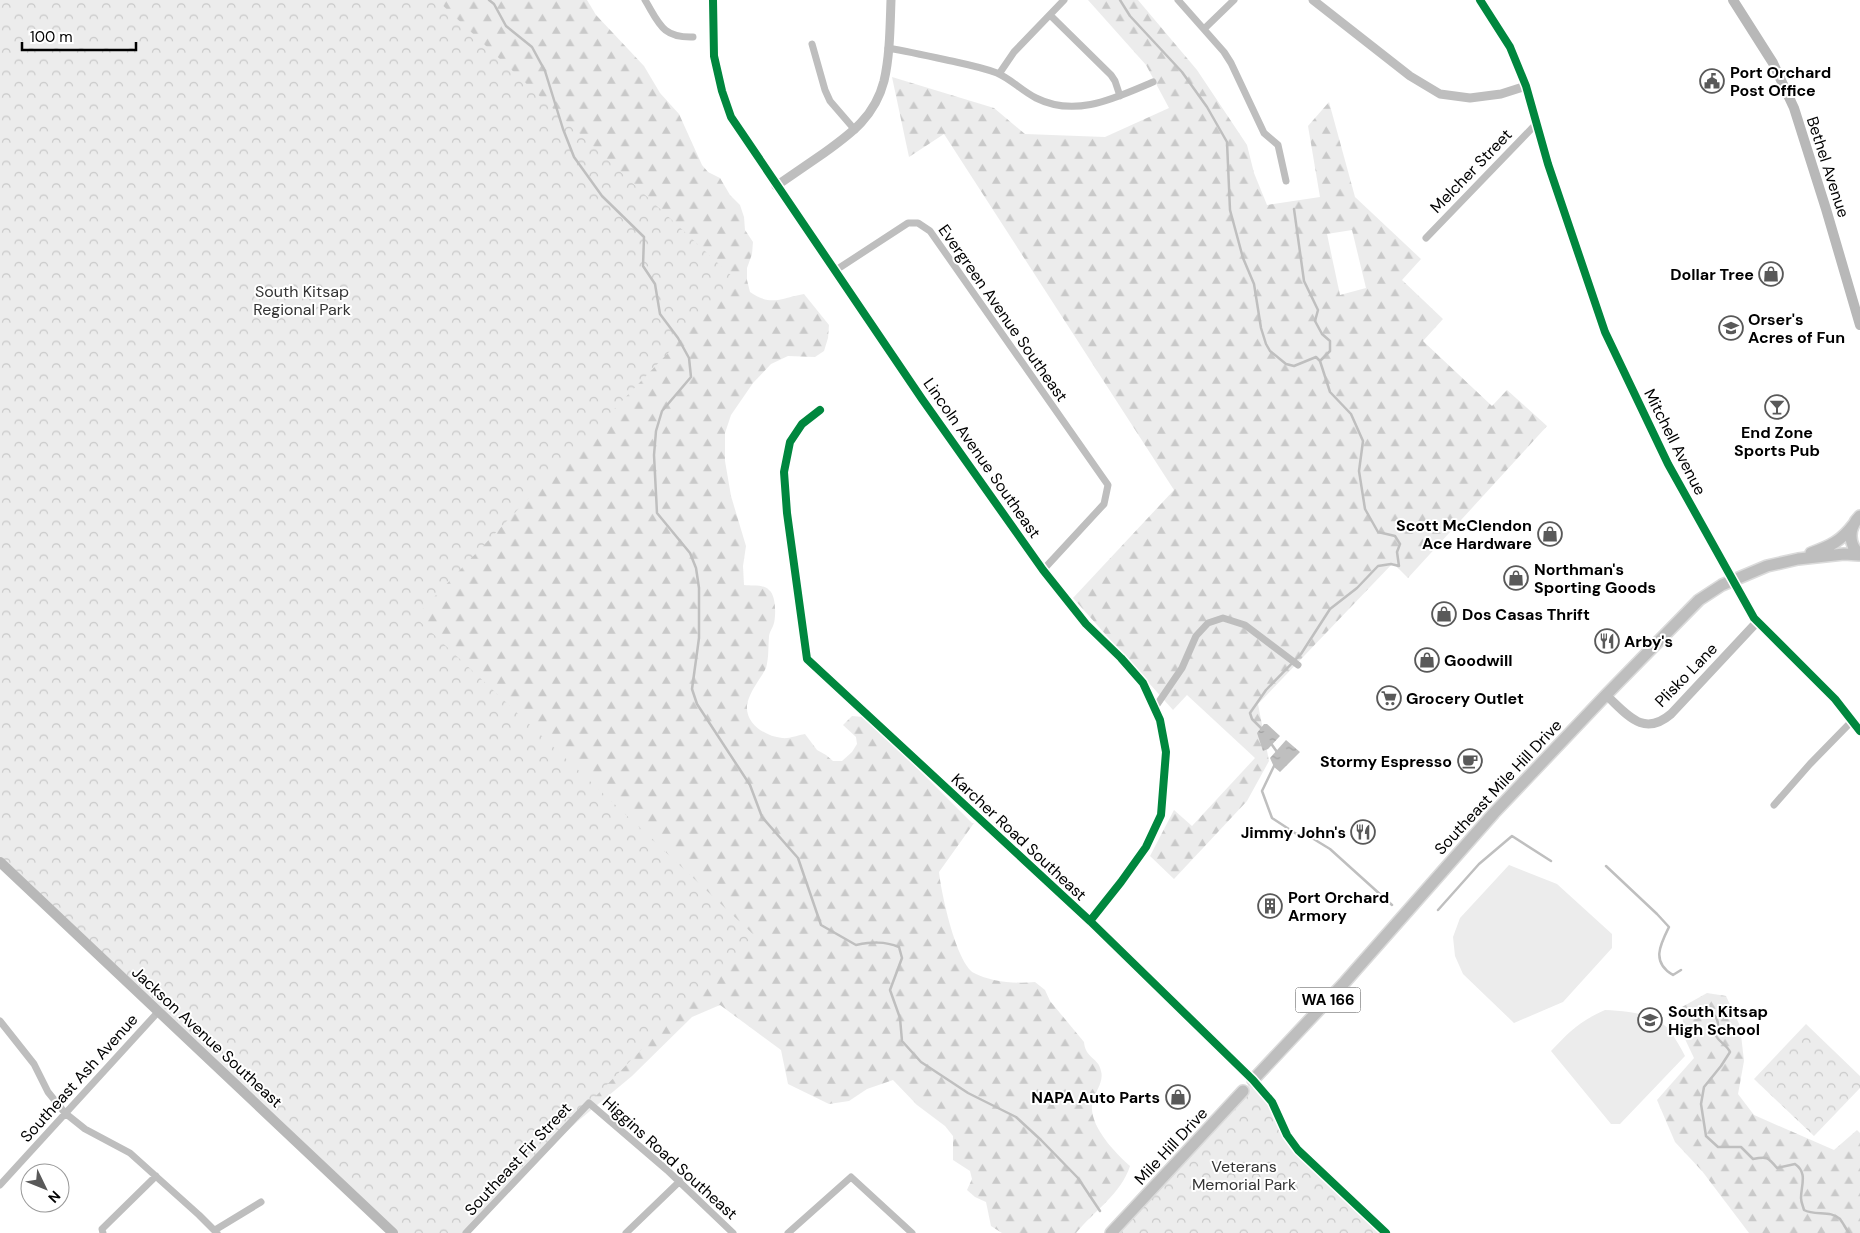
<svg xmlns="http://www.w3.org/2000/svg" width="1860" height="1233" font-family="'DM Sans',sans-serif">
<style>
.grass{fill:#ececec}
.forest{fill:url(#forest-firs);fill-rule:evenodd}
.park{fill:url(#park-crowns)}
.water{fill:url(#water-ripples)}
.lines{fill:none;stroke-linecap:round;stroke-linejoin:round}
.stream{stroke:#bfbfbf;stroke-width:2.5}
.primary-casing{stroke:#dbdbdb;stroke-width:14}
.minor{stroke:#bebebe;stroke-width:7}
.tertiary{stroke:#bebebe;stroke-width:9}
.secondary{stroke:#b8b8b8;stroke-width:10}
.primary{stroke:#bebebe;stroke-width:11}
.tertiary-bridge{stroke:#bebebe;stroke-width:9}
.cycleway-casing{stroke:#fff;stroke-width:11}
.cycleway{stroke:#00873e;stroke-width:8}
.labels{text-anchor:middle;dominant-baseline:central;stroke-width:4;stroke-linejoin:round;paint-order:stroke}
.shield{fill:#fff;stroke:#4c4c4c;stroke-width:1}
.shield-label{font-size:15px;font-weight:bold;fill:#000}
.poi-label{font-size:16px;font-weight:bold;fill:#000;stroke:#fff;text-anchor:start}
.street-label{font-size:16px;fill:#000;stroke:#fff}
.park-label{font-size:16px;fill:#333;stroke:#fff}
</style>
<defs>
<pattern id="forest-firs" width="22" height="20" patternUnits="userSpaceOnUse" patternTransform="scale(1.25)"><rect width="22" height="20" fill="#ececec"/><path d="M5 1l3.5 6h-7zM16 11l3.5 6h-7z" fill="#c9c9c9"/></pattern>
<pattern id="park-crowns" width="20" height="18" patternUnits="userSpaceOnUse" patternTransform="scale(1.25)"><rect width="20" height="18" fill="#ececec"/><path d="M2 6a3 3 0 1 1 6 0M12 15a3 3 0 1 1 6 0" fill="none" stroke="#c9c9c9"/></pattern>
<pattern id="water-ripples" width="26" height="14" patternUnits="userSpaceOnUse" patternTransform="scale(1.25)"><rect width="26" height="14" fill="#bfbfbf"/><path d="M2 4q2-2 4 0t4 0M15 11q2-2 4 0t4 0" fill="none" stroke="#a2a2a2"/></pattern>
</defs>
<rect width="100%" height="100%" fill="#fff"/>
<path class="grass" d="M1509,865L1557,884L1612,934V948L1563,1002L1514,1023L1463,974L1455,956L1453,937L1460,918Z
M1605,1010C1628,1011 1656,1013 1671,1032C1676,1040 1681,1048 1685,1056L1620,1124H1611L1551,1051C1570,1031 1580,1021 1605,1010Z"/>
<path class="forest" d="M0,0H587L596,15L644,66L660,93L679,114L702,165L708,172L720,178L730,195L740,205L744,217L745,230L753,242L752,254L747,268V280L750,292C772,307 781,298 804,294L829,325L828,338L824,351L815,357L788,356L771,364L753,383L731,415L725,433V461L731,496L746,546L743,566L744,585C752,586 763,584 769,590C776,595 776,615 774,623C773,628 769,632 769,637C768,647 769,658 766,668C761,678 753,687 749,698C740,719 762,736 782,738C789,739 798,735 805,734L817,750L826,755L833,761H842L852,752L857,744L856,737L843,725L852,716L863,717L871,722L972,823H974L939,872C941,892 956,963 974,973C991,982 1016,984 1035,982L1045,990L1050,1001L1084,1042C1085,1058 1099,1058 1101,1071C1104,1081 1096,1091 1093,1100C1086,1123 1114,1152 1130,1166C1121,1194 1094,1211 1076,1233H1002L991,1226L986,1202L975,1197L967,1190L972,1179L970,1171L953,1160V1136L945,1126L917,1105L893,1080L867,1089L849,1101L829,1104L788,1084L781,1050L720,1005L692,1017L632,1076L578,1121L459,1233L0,493Z
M1088,0H1138L1197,70L1247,145L1254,173L1267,205L1320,197L1308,126L1329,102L1355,197L1421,259L1402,280L1443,319L1423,341L1492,406L1507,390L1547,426L1408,578L1393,563L1258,704L1269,761L1247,801L1174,879L1150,856L1174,810L1192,826L1255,758L1187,695L1173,710L1073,598L1174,490L944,134L909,157L892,77L994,108L1025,134L1105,137L1169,108L1146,65ZM1352,230L1366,288L1340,295L1327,234Z
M1707,993L1726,996L1740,1026L1744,1061L1738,1094L1754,1115L1834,1150L1857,1130L1860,1133V1233H1749L1702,1171L1675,1142L1657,1100L1694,1058L1684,1037L1682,1007Z"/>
<path class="park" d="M0,0H437L737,281L415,617L754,935L589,1103L466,1233H393L0,862Z
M1806,1024L1860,1076V1088L1814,1136L1754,1079Z
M1253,1080L1264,1091L1287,1135L1386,1233H1111Z"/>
<path class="water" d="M1264,724H1267L1280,736L1268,749L1263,751L1257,733Z
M1286,740L1300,752L1280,772L1274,767L1270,758Z"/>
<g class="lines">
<path class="stream" d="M489,0L494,4L506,26L532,47L545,71L563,129L574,157L602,196L644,237L643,266L655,284L660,314L678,338L689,358L691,377L662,411L656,431L654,455L657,513L690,553L696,568L699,588V638L692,689L697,704L750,785L762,817L798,858L821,925L856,945C872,942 884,941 899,947L902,958L890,990L900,1018L902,1041L921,1062L968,1093L1016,1117L1041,1140L1078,1178L1100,1211
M1120,0L1130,16L1182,72L1207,107L1227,142L1230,210L1243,258L1254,284L1261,328L1266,344L1270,351L1286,364L1294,366L1316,357L1320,361L1330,392L1351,414L1363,441L1359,471L1365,509L1378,532L1395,536L1400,544L1397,552L1399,566L1391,564L1378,566L1357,588L1330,609L1301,654L1266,690L1250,713L1252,719L1262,729
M1294,209L1304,281L1318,310L1315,321L1322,334L1330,341V351L1320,361
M1270,742L1277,752
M1274,766L1262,791L1272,818L1298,835L1312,838L1330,849L1392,905
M1606,866L1657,914L1669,927C1660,945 1651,962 1673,975L1681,970
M1438,910L1479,864L1512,836L1551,861
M1705,1007C1717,1015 1721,1022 1716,1036C1720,1043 1727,1045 1730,1052L1721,1066L1704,1087L1701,1104L1706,1136L1718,1147H1741L1753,1159C1767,1156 1768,1157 1777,1168L1795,1164C1808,1173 1801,1185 1801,1198C1801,1202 1803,1206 1804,1210C1815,1216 1831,1210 1840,1219C1843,1223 1846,1229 1849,1233"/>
<g class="primary-casing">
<path id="primary" d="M1860,516C1848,528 1848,544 1860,555
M1811,553C1831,546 1841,541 1854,524
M1253,1080L1345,982L1494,813L1606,695L1699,600L1722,585L1767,566L1798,559L1844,554L1859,555
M1111,1233L1243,1091"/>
</g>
<path class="minor" d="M645,0C659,23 662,38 693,37
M1178,0L1224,52L1231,63L1264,133L1278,145L1286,181
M1050,15L1111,75L1115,81L1120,96
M1204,29L1234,0
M812,44L825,90L830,101L855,130
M888,48C911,52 933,57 956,62C970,65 984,68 997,73C1011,79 1022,91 1036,98C1076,118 1115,98 1153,82
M999,74L1014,52L1064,0
M1426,238L1536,124
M836,270L908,223H918L930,231L1108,485L1104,504L1043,570
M820,410L802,424L790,442L784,472L787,513L807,659L1090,921L1253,1080L1272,1102L1287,1135L1298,1150L1386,1233
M1154,709L1182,668L1196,636L1208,623L1223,618L1245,625L1298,665
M1774,805L1810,764L1852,721
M0,1021L34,1064L48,1092L65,1113L85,1129L130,1153L199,1215L217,1233
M0,1185L158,1012
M215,1230L261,1202
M103,1233L102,1229L156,1176
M466,1233L589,1103L667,1170L733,1233
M626,1233L680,1181
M788,1233L851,1177L912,1233"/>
<path class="tertiary" d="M713,0L714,56L722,91L731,117L922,399L1043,570L1086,624L1121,658L1143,683L1160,720L1166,752L1161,815L1146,847L1121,882L1090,921
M1313,0L1410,76L1440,94L1470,98L1501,94L1526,86
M1480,0L1510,47L1526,86L1548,164L1605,332L1668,464L1719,555
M776,186C792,175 808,164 824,153C852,133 875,116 884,81C890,55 890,27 891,0
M1745,603L1757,622L1835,699L1860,731
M1606,695C1627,714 1643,738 1671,714L1757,622"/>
<path class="secondary" d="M1733,0L1773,63L1794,108L1826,209L1860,325
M0,862L393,1233"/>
<use href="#primary" class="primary"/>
<path class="tertiary-bridge" d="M1719,555L1745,603"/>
<g class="cycleway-casing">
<path id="cycleway" d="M713,0L714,56L722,91L731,117L922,399L1043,570L1086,624L1121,658L1143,683L1160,720L1166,752L1161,815L1146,847L1121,882L1090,921
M1480,0L1510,47L1526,86L1548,164L1605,332L1668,464L1754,618L1835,699L1860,731
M820,410L802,424L790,442L784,472L787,513L807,659L1090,921L1253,1080L1272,1102L1287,1135L1298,1150L1386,1233"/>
</g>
<use href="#cycleway" class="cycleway"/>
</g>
<defs>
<g id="civic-ring" transform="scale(1.25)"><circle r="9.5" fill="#fff" stroke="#595959" stroke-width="1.5"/><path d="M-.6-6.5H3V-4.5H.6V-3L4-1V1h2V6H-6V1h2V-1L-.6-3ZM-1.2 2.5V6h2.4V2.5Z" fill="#595959"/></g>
<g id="shop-ring" transform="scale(1.25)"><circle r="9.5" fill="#fff" stroke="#595959" stroke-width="1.5"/><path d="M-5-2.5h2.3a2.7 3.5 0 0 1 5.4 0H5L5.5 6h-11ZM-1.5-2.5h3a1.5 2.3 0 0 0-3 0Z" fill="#595959"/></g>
<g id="school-ring" transform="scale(1.25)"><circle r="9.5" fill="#fff" stroke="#595959" stroke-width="1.5"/><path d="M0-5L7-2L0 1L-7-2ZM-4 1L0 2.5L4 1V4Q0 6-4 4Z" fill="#595959"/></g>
<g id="bar-ring" transform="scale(1.25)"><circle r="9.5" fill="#fff" stroke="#595959" stroke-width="1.5"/><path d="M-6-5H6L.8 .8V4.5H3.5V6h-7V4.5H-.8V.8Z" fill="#595959"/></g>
<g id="restaurant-ring" transform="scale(1.25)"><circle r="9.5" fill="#fff" stroke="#595959" stroke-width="1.5"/><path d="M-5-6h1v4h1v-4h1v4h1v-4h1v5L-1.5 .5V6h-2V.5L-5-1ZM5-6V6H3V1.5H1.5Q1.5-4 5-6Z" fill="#595959"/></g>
<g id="supermarket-ring" transform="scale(1.25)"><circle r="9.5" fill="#fff" stroke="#595959" stroke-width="1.5"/><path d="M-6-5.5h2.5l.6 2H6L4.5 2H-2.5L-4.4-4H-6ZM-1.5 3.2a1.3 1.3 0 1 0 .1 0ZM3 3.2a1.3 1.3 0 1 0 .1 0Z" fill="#595959"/></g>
<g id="cafe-ring" transform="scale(1.25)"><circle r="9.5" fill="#fff" stroke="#595959" stroke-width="1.5"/><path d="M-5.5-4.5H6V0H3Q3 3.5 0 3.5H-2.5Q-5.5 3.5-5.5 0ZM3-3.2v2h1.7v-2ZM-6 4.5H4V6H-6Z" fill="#595959"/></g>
<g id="building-ring" transform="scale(1.25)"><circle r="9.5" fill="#fff" stroke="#595959" stroke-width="1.5"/><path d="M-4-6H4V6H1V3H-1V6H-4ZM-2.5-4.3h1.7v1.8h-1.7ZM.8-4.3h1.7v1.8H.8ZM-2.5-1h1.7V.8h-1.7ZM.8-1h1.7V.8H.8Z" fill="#595959"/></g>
</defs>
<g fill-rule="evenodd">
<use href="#civic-ring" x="1712" y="81"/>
<use href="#shop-ring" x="1771" y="274"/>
<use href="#school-ring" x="1731" y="328"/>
<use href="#bar-ring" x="1777" y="407"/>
<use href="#shop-ring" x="1550" y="534"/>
<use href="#shop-ring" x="1516" y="578"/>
<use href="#shop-ring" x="1444" y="614"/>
<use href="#restaurant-ring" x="1607" y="641"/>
<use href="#shop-ring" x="1427" y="660"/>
<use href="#supermarket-ring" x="1389" y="698"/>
<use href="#cafe-ring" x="1470" y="761"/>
<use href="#restaurant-ring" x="1363" y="832"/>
<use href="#building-ring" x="1270" y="906"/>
<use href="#school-ring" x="1650" y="1020"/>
<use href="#shop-ring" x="1178" y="1097"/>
</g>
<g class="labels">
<rect class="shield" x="1295.5" y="987.5" width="65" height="25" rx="4"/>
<g class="shield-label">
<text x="1328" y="1000">WA 166</text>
</g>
<g class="poi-label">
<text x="1730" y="72">Port Orchard<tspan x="1730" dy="18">Post Office</tspan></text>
<text x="1754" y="274" text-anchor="end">Dollar Tree</text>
<text x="1748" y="319">Orser's<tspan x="1748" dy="18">Acres of Fun</tspan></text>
<text x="1777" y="432" text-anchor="middle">End Zone<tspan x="1777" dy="18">Sports Pub</tspan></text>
<text x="1532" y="525" text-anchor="end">Scott McClendon<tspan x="1532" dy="18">Ace Hardware</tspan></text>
<text x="1534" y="569">Northman's<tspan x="1534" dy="18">Sporting Goods</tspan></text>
<text x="1462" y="614">Dos Casas Thrift</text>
<text x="1624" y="641">Arby's</text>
<text x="1444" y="660">Goodwill</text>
<text x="1406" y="698">Grocery Outlet</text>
<text x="1452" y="761" text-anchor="end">Stormy Espresso</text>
<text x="1346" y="832" text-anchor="end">Jimmy John's</text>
<text x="1288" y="897">Port Orchard<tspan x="1288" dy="18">Armory</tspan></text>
<text x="1668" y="1011">South Kitsap<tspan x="1668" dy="18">High School</tspan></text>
<text x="1160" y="1097" text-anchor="end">NAPA Auto Parts</text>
</g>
<g class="street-label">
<text transform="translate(1828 167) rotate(72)">Bethel Avenue</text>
<text transform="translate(1471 171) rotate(-46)">Melcher Street</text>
<text transform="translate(1003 313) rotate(55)">Evergreen Avenue Southeast</text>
<text transform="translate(1675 442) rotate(63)">Mitchell Avenue</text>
<text transform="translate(982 458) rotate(55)">Lincoln Avenue Southeast</text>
<text transform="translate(1686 675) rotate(-46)">Plisko Lane</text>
<text transform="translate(1498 787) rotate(-47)">Southeast Mile Hill Drive</text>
<text transform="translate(1019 837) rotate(43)">Karcher Road Southeast</text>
<text transform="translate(207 1037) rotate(43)">Jackson Avenue Southeast</text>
<text transform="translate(79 1078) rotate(-48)">Southeast Ash Avenue</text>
<text transform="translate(1171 1146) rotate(-47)">Mile Hill Drive</text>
<text transform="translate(670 1158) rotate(42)">Higgins Road Southeast</text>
<text transform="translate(518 1159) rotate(-47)">Southeast Fir Street</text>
</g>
<g class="park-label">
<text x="302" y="291">South Kitsap<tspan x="302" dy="18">Regional Park</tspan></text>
<text x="1244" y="1166">Veterans<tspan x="1244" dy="18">Memorial Park</tspan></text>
</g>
</g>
<g transform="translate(45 1188) rotate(133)"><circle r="24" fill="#ffffff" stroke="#999999"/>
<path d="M0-4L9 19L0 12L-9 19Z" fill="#595959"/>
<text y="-8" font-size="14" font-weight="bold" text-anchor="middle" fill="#000000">N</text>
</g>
<path d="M22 42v8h114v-8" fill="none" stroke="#000000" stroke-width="2.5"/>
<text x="30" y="42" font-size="15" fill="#000000" stroke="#ffffff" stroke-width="4" paint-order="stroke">100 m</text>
</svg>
